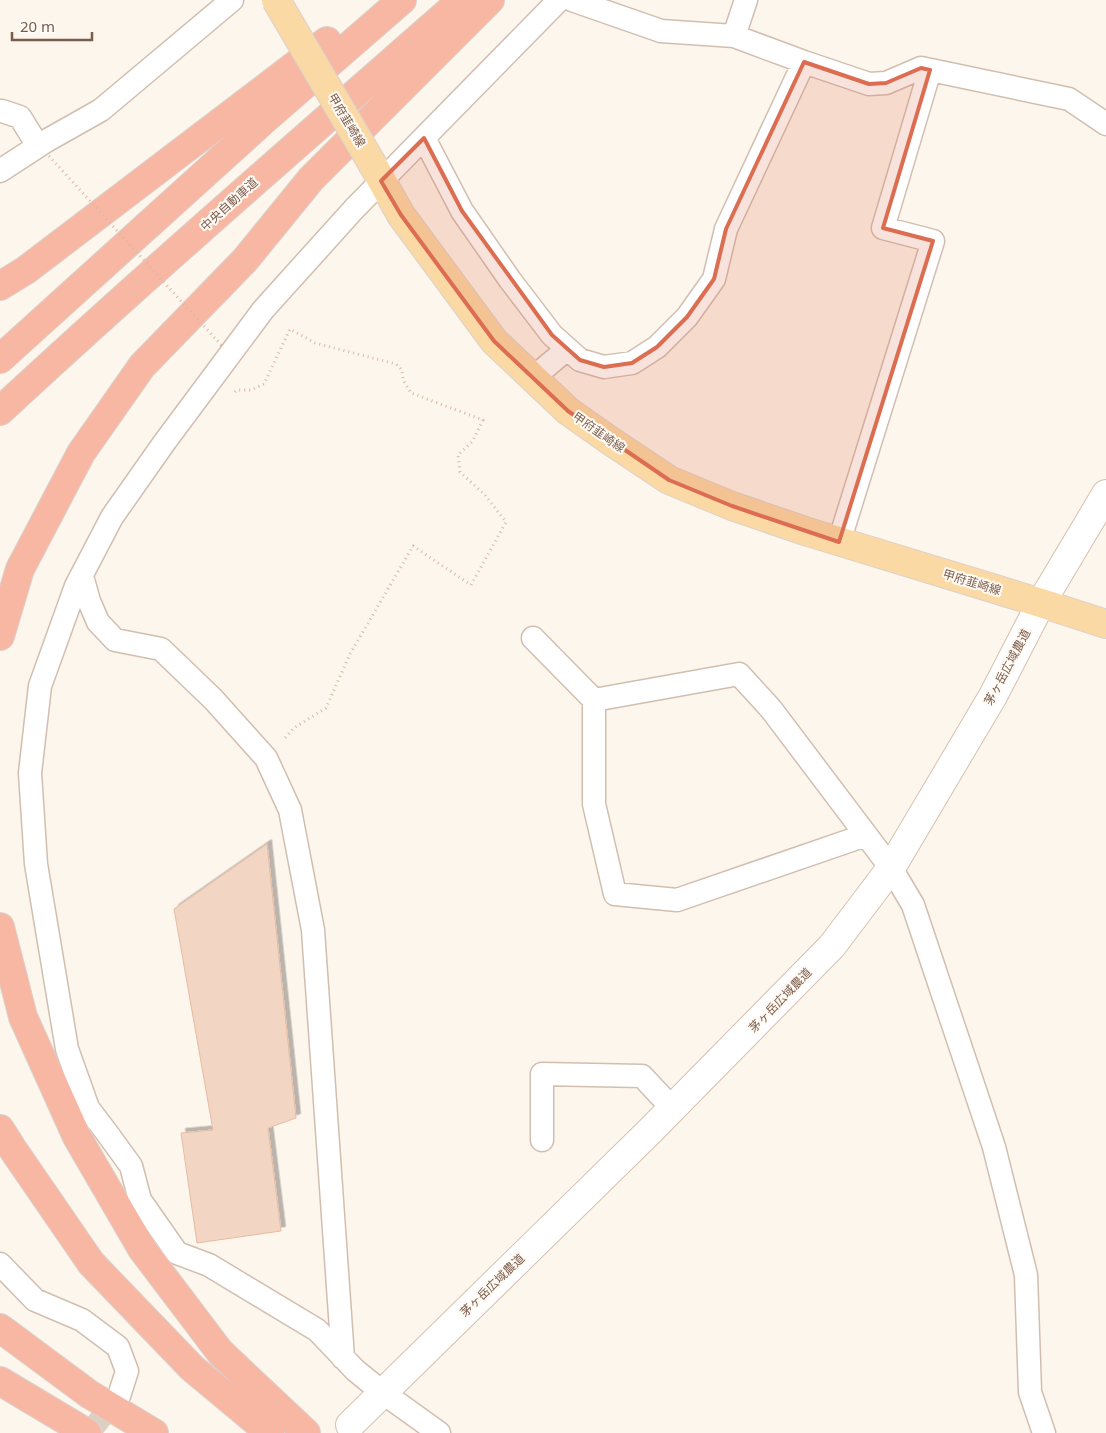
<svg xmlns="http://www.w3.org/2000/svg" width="1106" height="1433" font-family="'Noto Sans','Noto Sans JP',sans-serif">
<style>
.building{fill:#f3d5c3;stroke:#e6bba3;filter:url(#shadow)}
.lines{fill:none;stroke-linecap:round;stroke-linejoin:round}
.street-tunnel{stroke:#dcd0c4;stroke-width:22;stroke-dasharray:22 11;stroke-linecap:butt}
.street-casing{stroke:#d1beb0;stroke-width:25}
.secondary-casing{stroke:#d6c0b0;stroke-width:30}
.primary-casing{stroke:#dad1cd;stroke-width:30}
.highway-casing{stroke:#dad1cd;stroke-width:30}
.path{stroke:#d9b8a5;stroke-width:3;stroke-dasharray:1 4;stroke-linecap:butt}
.street{stroke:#fff;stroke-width:22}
.secondary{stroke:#fff;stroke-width:28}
.primary{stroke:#fbd9a5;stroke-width:28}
.highway{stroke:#f7b7a3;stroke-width:28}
.primary-bridge-casing{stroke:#dad1cd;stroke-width:30;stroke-linecap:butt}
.path-bridge{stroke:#d9b8a5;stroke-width:3;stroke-dasharray:1 4;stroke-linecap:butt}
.primary-bridge{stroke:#fbd9a5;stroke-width:28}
.marked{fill:#dc6d51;fill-opacity:0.2;stroke:#dc6d51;stroke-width:4;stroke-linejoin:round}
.labels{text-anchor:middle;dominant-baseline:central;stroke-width:4;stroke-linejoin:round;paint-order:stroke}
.street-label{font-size:12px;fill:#7a5c4d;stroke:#fffaf3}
</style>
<defs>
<filter id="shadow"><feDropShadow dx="4.5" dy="-4.5" stdDeviation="0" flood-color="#0004"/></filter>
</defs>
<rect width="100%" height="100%" fill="#fdf6ec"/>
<path class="building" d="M267,844L296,1118L268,1128L281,1231L197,1243L181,1133L213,1130L174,909Z"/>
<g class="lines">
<path class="street-tunnel" d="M89,1433L119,1396"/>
<g class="street-casing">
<path id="street" d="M572,0L661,31L734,36L804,62L869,84L886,83L921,68L1069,99L1106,124
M734,36L746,0
M0,111H2L20,117L38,146
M424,138L462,211L510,280L552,335L580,360L604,367L632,363L657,347L687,317L714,279L726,229L804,62
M0,171L46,141L101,110L232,0
M533,378L567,349
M839,542L933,241L883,228L930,70
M82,576L89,601L98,622L115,640L161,649L213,699L266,758L290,810L313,930L343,1358
M533,638L594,700L739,674L771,709L891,868L913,905L994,1147L1026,1275L1030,1392L1044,1433
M594,700V804L615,894L677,900L866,835
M542,1140V1074L642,1076L672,1108
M0,1264L35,1300L82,1320L118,1347L127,1371L119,1396
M439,1433L382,1392L355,1370L317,1330L209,1265L177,1253L140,1200L131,1166L107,1133L88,1108L67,1049L36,864L30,773L40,686L76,586L112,517L164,443L263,310L354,209L559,0"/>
</g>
<g class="secondary-casing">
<path id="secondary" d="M350,1425L650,1131L832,946L891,868L993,696L1041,603L1106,494"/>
</g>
<g class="primary-casing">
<path id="primary" d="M373,165L401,215L494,341L568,411L609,440L669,480L732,506L805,531L1041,603L1106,624"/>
</g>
<g class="highway-casing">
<path id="highway" d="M0,286L26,270L327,41
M0,359L264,120L402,0
M0,411C151,271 307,136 462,0
M0,636L20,569L81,453L142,366L245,260L311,179L490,0
M0,927L23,1017L77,1137L142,1249L220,1352L306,1433
M0,1129L14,1151L91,1263L192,1368L270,1433
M0,1328L89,1394L154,1433
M0,1381L87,1433"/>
</g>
<path class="path" d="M235,392L237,390H251L264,384L290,329L315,343L396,364L402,370L403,380L411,393L483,420L472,442L458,455L460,472L485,495L506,522L471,585L413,546L350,654L326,708L294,728L284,739"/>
<use href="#street" class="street"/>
<use href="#secondary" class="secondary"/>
<use href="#primary" class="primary"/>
<use href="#highway" class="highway"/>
<g class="primary-bridge-casing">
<path id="primary-bridge" d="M276,0L373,165"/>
</g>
<path class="path-bridge" d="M49,156L222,346"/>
<use href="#primary-bridge" class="primary-bridge"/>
</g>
<path class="marked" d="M804,62L869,84L886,83L921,68L930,70L883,228L933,241L839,542L732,506L669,480L568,411L494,341L401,215L381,181L424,138L462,211L552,335L580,360L604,367L632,363L657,347L687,317L714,279L726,229Z"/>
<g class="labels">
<g class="street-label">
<text transform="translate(347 120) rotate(59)">甲府韮崎線</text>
<text transform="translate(229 204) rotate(-42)">中央自動車道</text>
<text transform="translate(599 432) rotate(35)">甲府韮崎線</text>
<text transform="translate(972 582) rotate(17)">甲府韮崎線</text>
<text transform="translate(1007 667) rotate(-62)">茅ヶ岳広域農道</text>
<text transform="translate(780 1000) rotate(-46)">茅ヶ岳広域農道</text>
<text transform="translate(492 1285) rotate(-44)">茅ヶ岳広域農道</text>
</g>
</g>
<path d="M12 32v8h80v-8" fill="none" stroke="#7a5c4d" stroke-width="2.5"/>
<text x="20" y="32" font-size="15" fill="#7a5c4d" stroke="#fffaf3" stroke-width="4" paint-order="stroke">20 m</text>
</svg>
